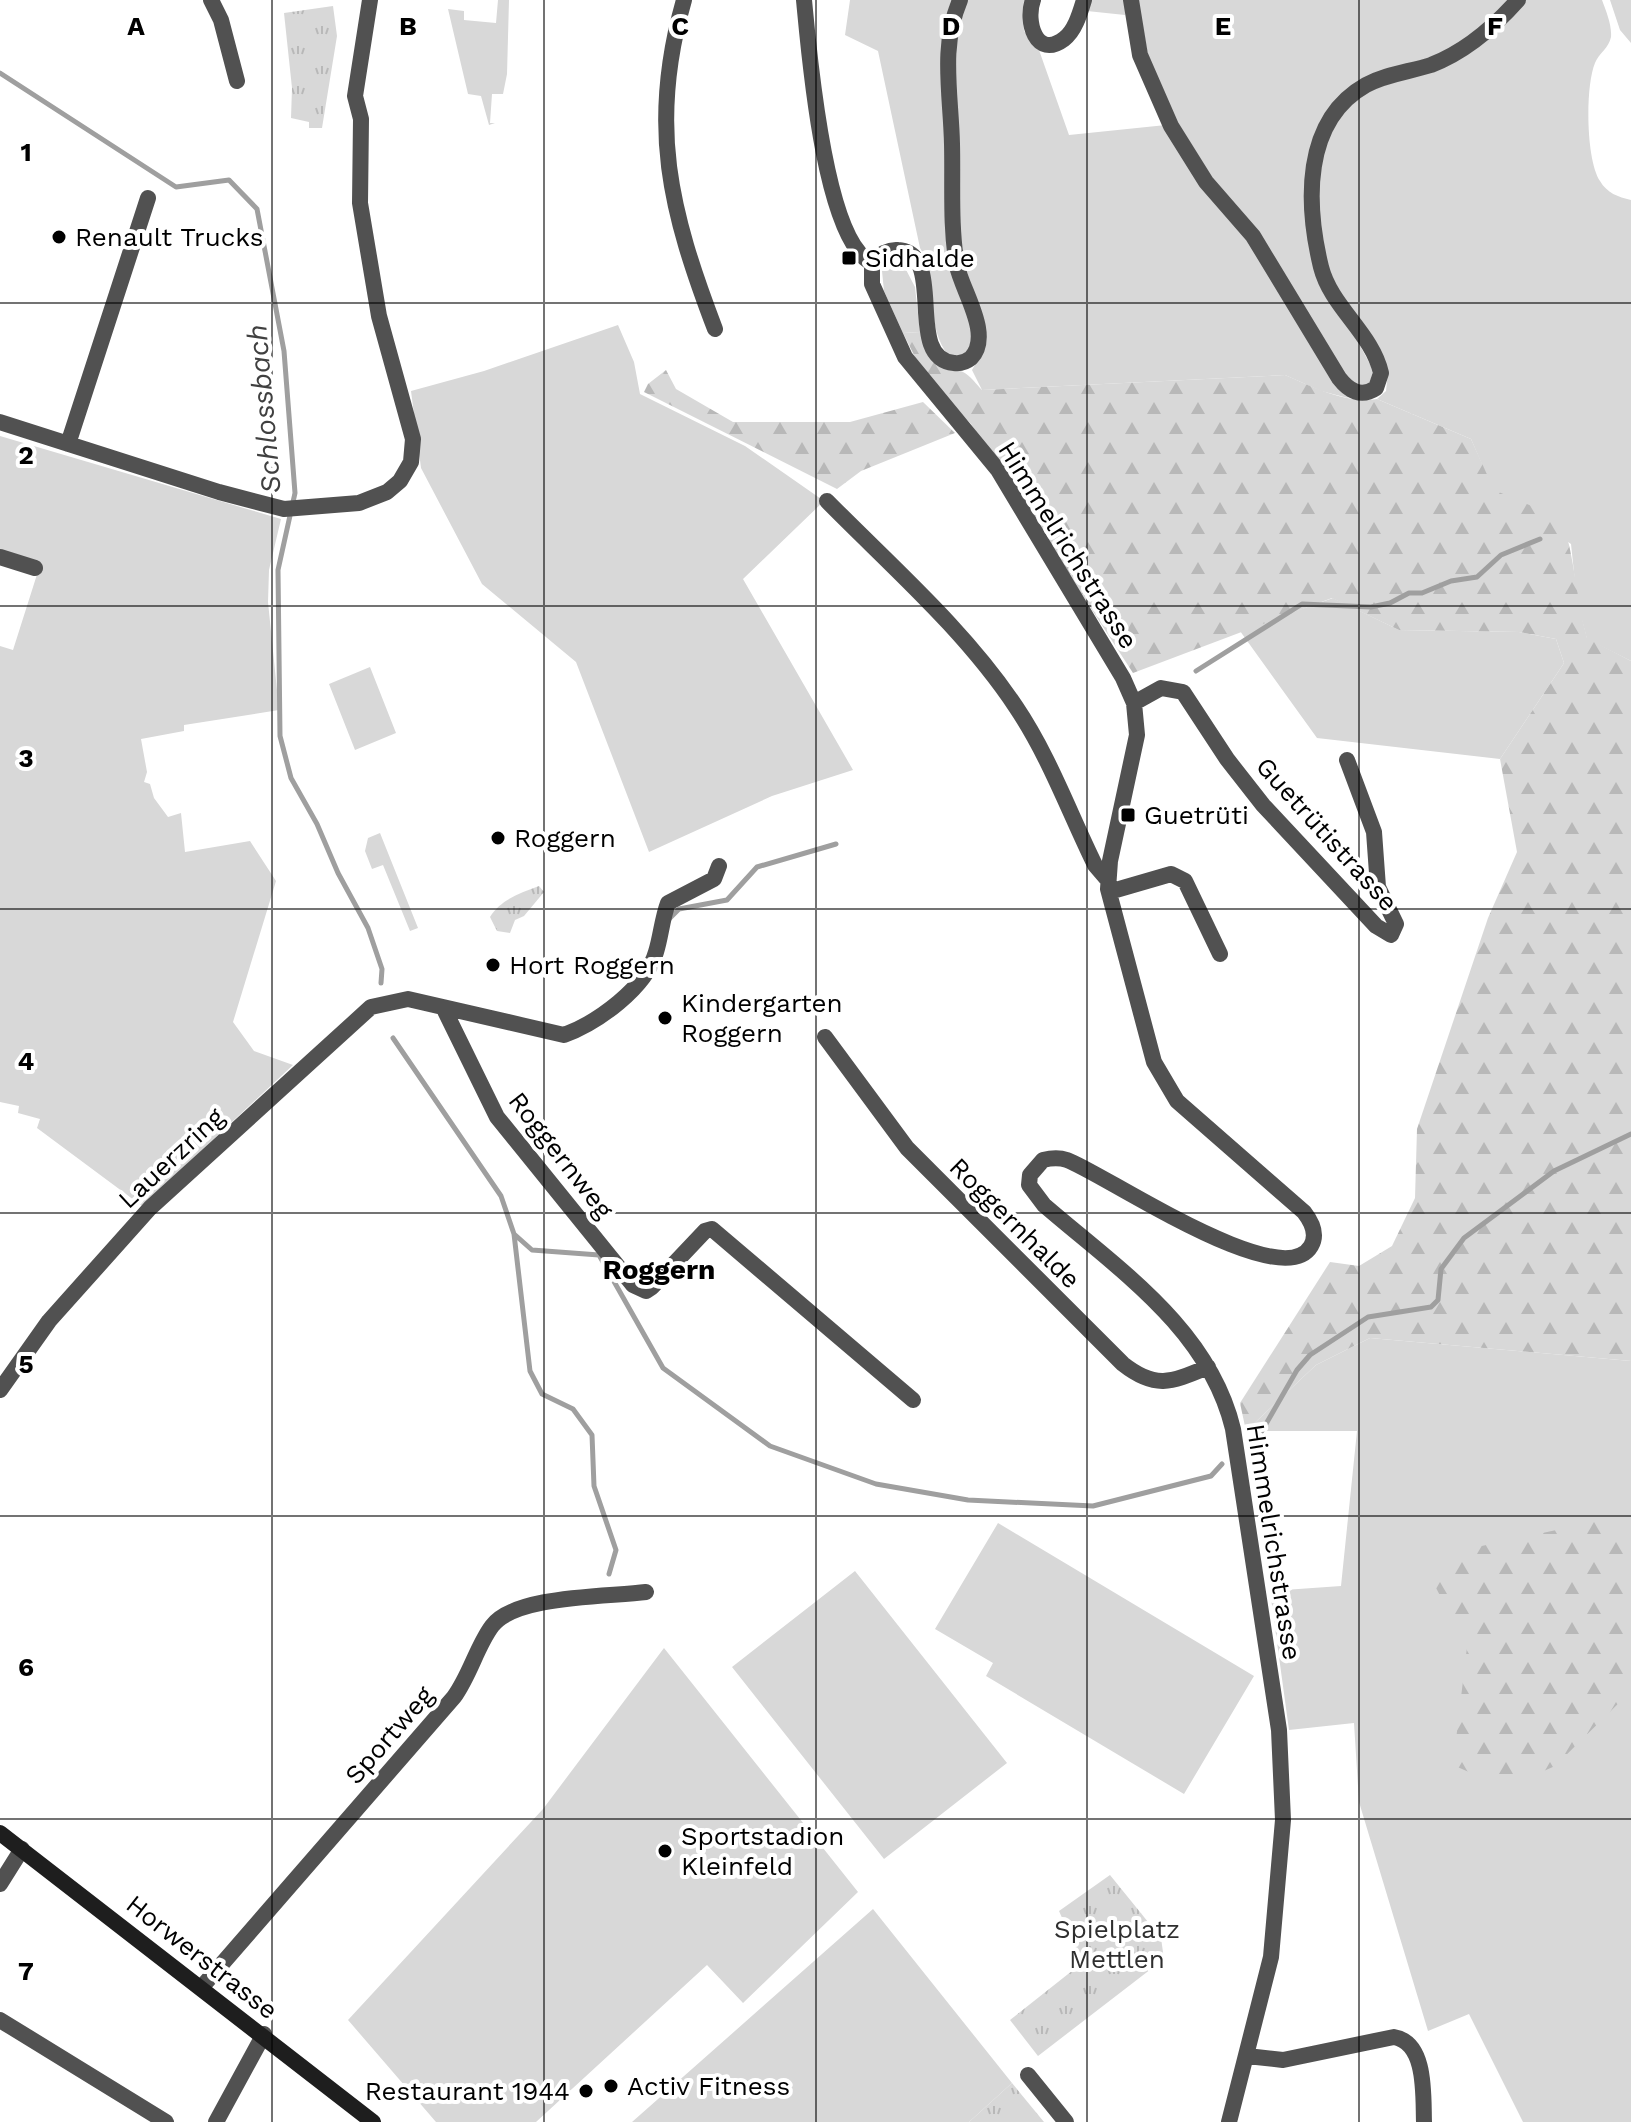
<svg xmlns="http://www.w3.org/2000/svg" width="1631" height="2122" font-family="'Work Sans',sans-serif">
<style>
.grass{fill:#d8d8d8}
.forest{fill:url(#forest-firs)}
.park{fill:url(#park-tufts)}
.lines{fill:none;stroke-linecap:round;stroke-linejoin:round}
.stream{stroke:#9f9f9f;stroke-width:5}
.street{stroke:#515151;stroke-width:16}
.secondary{stroke:#1e1e1e;stroke-width:16}
.grid{fill:none;stroke:#000;stroke-width:2;stroke-opacity:0.55}
.poi-dot{fill:#000;stroke:#fff;stroke-width:3}
.labels{text-anchor:middle;dominant-baseline:central;stroke-width:8;stroke-linejoin:round;paint-order:stroke}
.poi-label{font-size:26px;fill:#000;stroke:#fff;text-anchor:start}
.street-label{font-size:26px;fill:#000;stroke:#fff}
.park-label{font-size:26px;fill:#2f2f2f;stroke:#fff}
.water-label{font-size:28px;font-style:italic;fill:#404040;stroke:#fff}
.neighbourhood-label{font-size:28px;font-weight:bold;fill:#000;stroke:#fff}
.grid-label{font-size:26px;text-anchor:middle;font-weight:bold;fill:#000;stroke:#fff;stroke-width:8;stroke-linejoin:round;paint-order:stroke}
</style>
<defs>
<pattern id="forest-firs" width="22" height="20" patternUnits="userSpaceOnUse" patternTransform="scale(2)"><rect width="22" height="20" fill="#d8d8d8"/><path d="M5 1l3.5 6h-7zM16 11l3.5 6h-7z" fill="#b8b8b8"/></pattern>
<pattern id="park-tufts" width="24" height="20" patternUnits="userSpaceOnUse" patternTransform="scale(2)"><rect width="24" height="20" fill="#d8d8d8"/><path d="M3 7l-1-3M5 7V3M7 7l1-3M15 17l-1-3M17 17v-4M19 17l1-3" fill="none" stroke="#b8b8b8"/></pattern>
</defs>
<rect width="100%" height="100%" fill="#fff"/>
<path class="grass" d="M498,0H509L507,74L503,94H492L490,123H495L489,125L481,96L468,94L448,9L464,11V20L496,23Z
M850,0H951L943,32L949,161L972,329L971,348L965,354L949,356C923,325 941,281 920,248L878,51L845,35Z
M966,0H1028L1023,17L1024,31L1039,50L1069,135L1166,125L1237,222L1348,398L1321,391L1285,375L982,390L972,370L984,349L961,253L955,103L957,25Z
M1090,0H1126L1125,15L1087,11Z
M1138,0H1513L1452,50L1383,73L1316,138V263L1373,370L1370,383L1358,386L1346,379L1196,163L1150,67Z
M1525,0H1602C1606,11 1612,25 1611,37C1609,48 1599,53 1595,63C1585,87 1586,160 1600,181C1607,193 1618,197 1631,200V661L1587,639L1577,601L1571,544L1493,490L1471,439L1377,399L1386,391L1388,372L1328,275L1316,202L1317,163L1338,119L1365,92L1422,73Z
M1610,0H1631V43L1620,30Z
M893,261L902,262L915,287L920,332L903,333L884,291L882,271Z
M618,325L634,362L640,394L745,446L824,501L743,579L853,770L772,796L649,852L576,662L482,584L421,468L411,391L484,371Z
M0,436L281,519L269,570L268,602L279,710L184,725V731L141,739L147,772L144,782L150,784L154,798L168,817L181,813L185,852L250,841L276,881L233,1022L254,1051L293,1065L142,1206L37,1128L40,1119L18,1113L19,1106L0,1102V646L13,650L40,565L0,552Z
M1333,598L1399,630L1519,632L1556,639L1564,663L1500,759L1317,738L1240,631Z
M370,667L396,733L355,750L329,684Z
M380,833L418,928L410,931L383,865L372,869L365,851L368,838Z
M1370,1338L1631,1361V2122H1523L1469,2014L1428,2031L1359,1802L1354,1723L1289,1730L1270,1591L1341,1586L1357,1431H1246L1316,1365Z
M998,1523L1254,1676L1184,1794L986,1676L993,1663L935,1629Z
M855,1571L1007,1763L884,1859L732,1667Z
M664,1648L858,1892L743,2003L707,1965L536,2122H436L348,2020L543,1809Z
M873,1909L1012,2083L969,2122H632Z"/>
<path class="forest" d="M920,332C931,366 933,360 963,372C970,375 977,385 982,390L1285,375C1313,387 1346,404 1377,399L1471,439L1494,490L1562,519C1575,558 1576,599 1587,638L1631,661V1361L1370,1338L1316,1365L1246,1431L1240,1403L1330,1262L1359,1266L1392,1246L1415,1198L1417,1129L1488,918L1517,852L1500,759L1564,663L1556,639L1519,632L1399,630L1332,598L1133,673L971,424L922,371L903,333Z
M666,370L676,389L733,422H850L923,402L955,433L861,471L837,489L644,392L648,384Z
M1626,1515L1631,1517V1691L1555,1766L1505,1788L1453,1765L1467,1647L1435,1586L1441,1569L1463,1550Z"/>
<path class="park" d="M333,6L337,36L322,128H309V122L291,118L292,88L284,13Z
M539,886L544,892L524,916L515,920L510,933L497,931L490,917C501,899 521,893 539,886Z
M1110,1875L1161,1938L1164,1959L1038,2056L1010,2020L1082,1963L1059,1911Z
M1012,2083L1044,2122H969Z"/>
<g class="lines">
<path class="stream" d="M0,73L176,187L229,180L257,209L284,351L295,493L278,570L280,736L291,778L317,824L338,873L368,928L382,969L381,983
M1196,671L1302,604L1371,607L1390,603L1409,593H1422L1451,581L1477,577L1501,555L1540,539
M668,920L679,909L727,900L757,867L836,844
M393,1038L501,1196L514,1234L532,1250L599,1255L663,1368L770,1446L876,1484L968,1500L1093,1506L1211,1476L1222,1464
M514,1234L530,1371L542,1394L573,1409L592,1435L594,1486L616,1550L609,1574
M1259,1436L1297,1370L1310,1355L1368,1317L1431,1307L1438,1300L1441,1269L1464,1238L1554,1171L1631,1134"/>
<path class="street" d="M211,0L221,20L237,81
M684,0C648,125 670,211 715,329
M804,0C809,52 824,241 872,263
M1033,0C1025,21 1036,60 1064,39C1075,31 1080,13 1084,0
M1131,0L1140,55L1171,126L1206,182L1253,236L1339,378C1349,391 1361,398 1376,388L1381,373C1372,333 1331,307 1321,267C1306,205 1302,121 1366,85C1386,74 1409,72 1431,65C1465,52 1494,27 1518,0
M872,263V284L905,357L998,470L1123,678L1134,703L1137,735L1110,861L1108,889L1154,1062L1177,1101L1304,1212C1311,1221 1318,1234 1311,1246C1282,1296 1103,1173 1067,1160C1058,1157 1051,1158 1043,1160L1030,1175L1029,1185L1044,1205C1118,1269 1209,1329 1233,1429L1279,1730L1283,1820L1271,1957L1229,2122
M872,263C879,255 887,249 898,250C948,253 903,358 954,363C961,364 966,362 971,358C993,335 962,291 957,266C950,226 953,184 952,144C951,95 940,47 960,0
M0,422L219,492L284,509L359,503L387,492L400,481L411,462L413,439L379,316L360,203L361,119L355,96L370,0
M68,444L148,198
M827,501C891,566 965,630 1016,707C1049,756 1069,812 1095,865L1107,879
M0,557L35,568
M1134,703L1161,688L1183,692L1227,759L1263,805L1376,926L1391,935L1396,924L1378,887L1374,832L1347,760
M1109,892L1171,874L1185,881L1220,954
M444,1009L497,1117L633,1285L646,1291L652,1287L705,1231L712,1229L913,1400
M825,1037L907,1148L1123,1364C1156,1390 1172,1382 1208,1367
M0,1390L49,1321L150,1208L371,1007L408,999L564,1035C597,1023 646,988 656,952C661,936 662,919 668,903L714,879L719,866
M0,1884L22,1849
M201,1988L454,1697C470,1675 477,1646 492,1626C515,1595 608,1597 646,1592
M0,2020L166,2122
M1247,2056L1283,2060L1394,2037C1427,2043 1423,2096 1424,2122
M1028,2075L1066,2122
M216,2122L264,2034"/>
<path class="secondary" d="M0,1833L373,2122"/>
</g>
<path class="grid" d="M272,0V2122M544,0V2122M816,0V2122M1087,0V2122M1359,0V2122M0,303H1631M0,606H1631M0,909H1631M0,1213H1631M0,1516H1631M0,1819H1631"/>
<g class="poi-dot">
<circle cx="59" cy="237" r="8"/>
<rect x="841" y="250" width="16" height="16" rx="4"/>
<rect x="1120" y="807" width="16" height="16" rx="4"/>
<circle cx="498" cy="838" r="8"/>
<circle cx="493" cy="965" r="8"/>
<circle cx="665" cy="1018" r="8"/>
<circle cx="665" cy="1851" r="8"/>
<circle cx="611" cy="2086" r="8"/>
<circle cx="586" cy="2091" r="8"/>
</g>
<g class="labels">
<g class="poi-label">
<text x="75" y="237">Renault Trucks</text>
<text x="865" y="258">Sidhalde</text>
<text x="1144" y="815">Guetrüti</text>
<text x="514" y="838">Roggern</text>
<text x="509" y="965">Hort Roggern</text>
<text x="681" y="1003">Kindergarten<tspan x="681" dy="30">Roggern</tspan></text>
<text x="681" y="1836">Sportstadion<tspan x="681" dy="30">Kleinfeld</tspan></text>
<text x="627" y="2086">Activ Fitness</text>
<text x="570" y="2091" text-anchor="end">Restaurant 1944</text>
</g>
<g class="street-label">
<text transform="translate(1068 545) rotate(58)">Himmelrichstrasse</text>
<text transform="translate(1327 834) rotate(48)">Guetrütistrasse</text>
<text transform="translate(561 1155) rotate(52)">Roggernweg</text>
<text transform="translate(171 1158) rotate(-43)">Lauerzring</text>
<text transform="translate(1015 1223) rotate(45)">Roggernhalde</text>
<text transform="translate(1274 1542) rotate(81)">Himmelrichstrasse</text>
<text transform="translate(389 1735) rotate(-49)">Sportweg</text>
<text transform="translate(202 1957) rotate(38)">Horwerstrasse</text>
</g>
<g class="park-label">
<text x="1117" y="1929">Spielplatz<tspan x="1117" dy="30">Mettlen</tspan></text>
</g>
<g class="water-label">
<text transform="translate(264 409) rotate(-95)">Schlossbach</text>
</g>
<g class="neighbourhood-label">
<text x="659" y="1269">Roggern</text>
</g>
</g>
<g class="grid-label">
<text x="136" y="35">A</text>
<text x="408" y="35">B</text>
<text x="680" y="35">C</text>
<text x="951" y="35">D</text>
<text x="1223" y="35">E</text>
<text x="1495" y="35">F</text>
<text x="26" y="161">1</text>
<text x="26" y="464">2</text>
<text x="26" y="767">3</text>
<text x="26" y="1070">4</text>
<text x="26" y="1373">5</text>
<text x="26" y="1676">6</text>
<text x="26" y="1980">7</text>
</g>
</svg>
